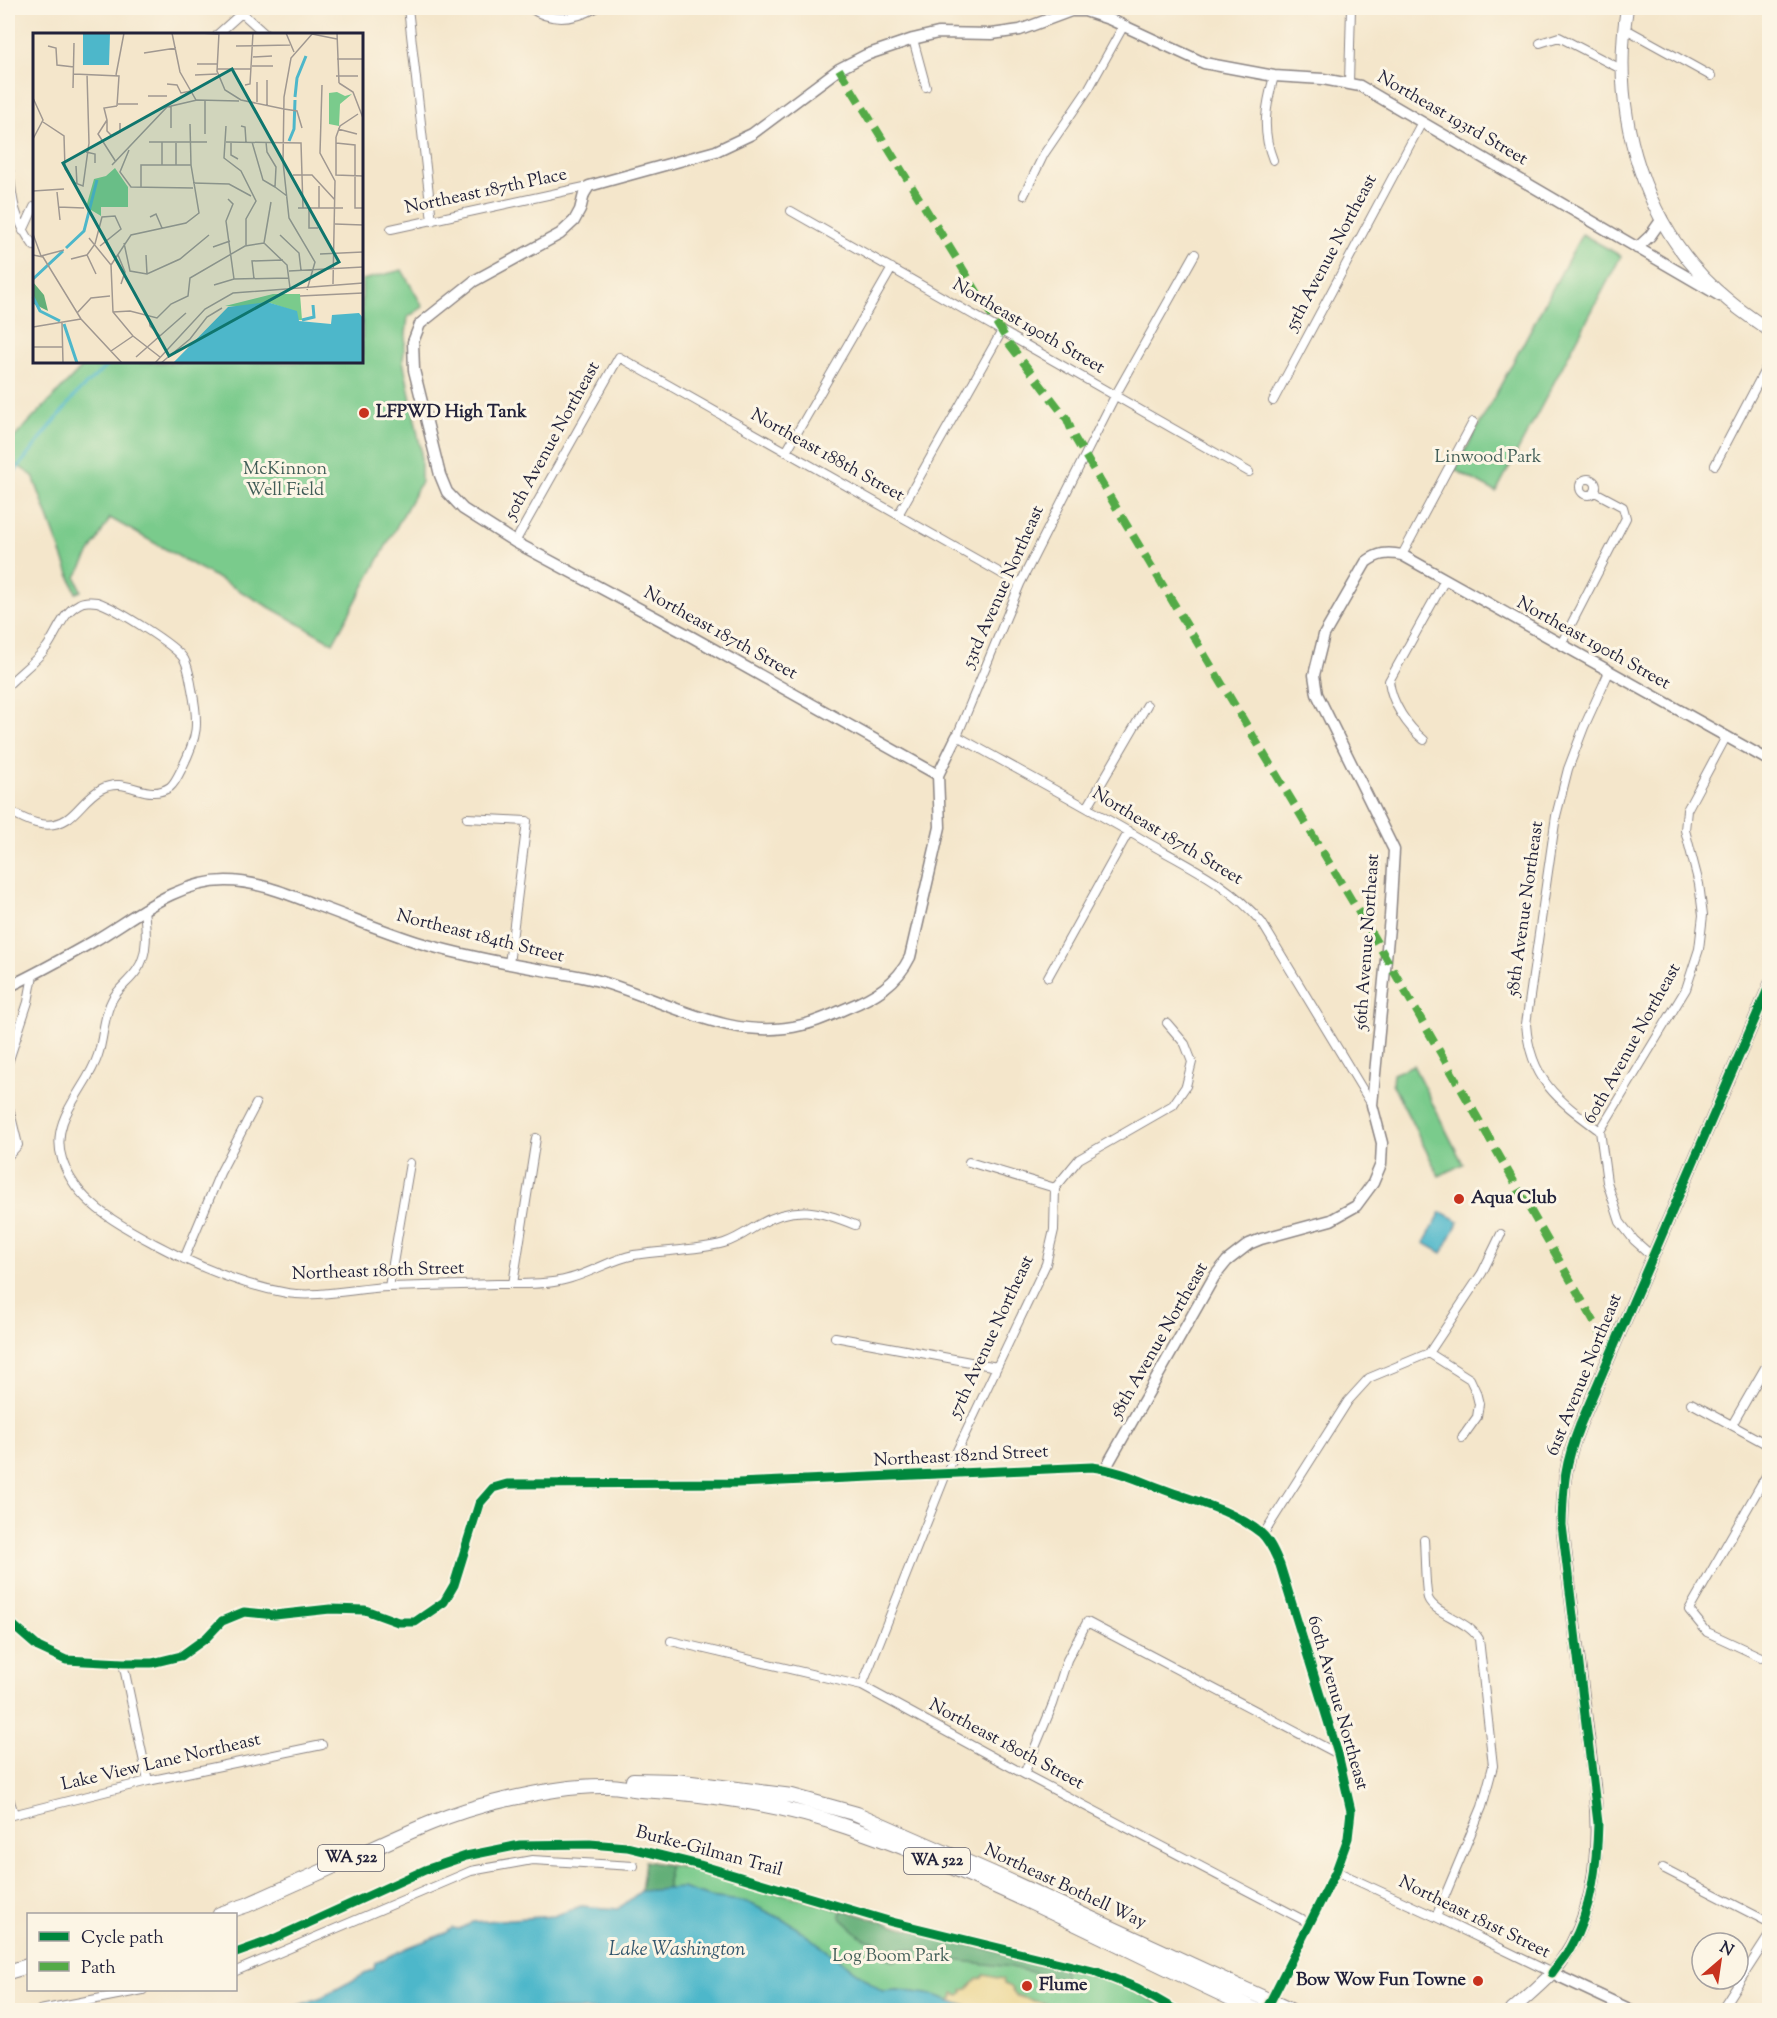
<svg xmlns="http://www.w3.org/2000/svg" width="1777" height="2018" font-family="'Sorts Mill Goudy',serif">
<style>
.green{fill:#7acb8c;stroke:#4e7664;stroke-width:1.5}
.forest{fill:#63af78;stroke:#42685a;stroke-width:1.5}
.sand{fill:#eeda9e;stroke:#887e6c;stroke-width:1.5}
.water{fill:#4db7ca;stroke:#386c82;stroke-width:1.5}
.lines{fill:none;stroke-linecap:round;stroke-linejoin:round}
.stream{stroke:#4db7ca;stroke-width:3}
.minor-casing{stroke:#8b8483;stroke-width:10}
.tertiary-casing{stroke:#8b8483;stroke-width:13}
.secondary-casing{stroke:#8b8483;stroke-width:14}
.primary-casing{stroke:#8b8483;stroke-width:16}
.minor{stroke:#fff;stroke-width:8}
.tertiary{stroke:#fff;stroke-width:10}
.secondary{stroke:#fff;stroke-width:12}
.primary{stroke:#fff;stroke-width:14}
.quiet{stroke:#53aa46;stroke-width:8;stroke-dasharray:15 8;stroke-linecap:butt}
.cycleway-casing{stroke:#fcf5e5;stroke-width:13}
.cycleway{stroke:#00873e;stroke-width:9}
.poi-dot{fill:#c8321e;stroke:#fcf5e5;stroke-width:2}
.labels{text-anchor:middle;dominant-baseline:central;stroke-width:6;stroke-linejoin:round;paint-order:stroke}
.shield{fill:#fcf5e5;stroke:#63616e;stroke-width:1.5}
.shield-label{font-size:16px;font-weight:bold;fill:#22223b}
.street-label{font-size:18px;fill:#22223b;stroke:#fcf5e5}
.poi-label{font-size:18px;font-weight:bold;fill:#22223b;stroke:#fcf5e5;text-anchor:start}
.park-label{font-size:18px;fill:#415d57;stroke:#fcf5e5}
.water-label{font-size:20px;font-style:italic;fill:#31566d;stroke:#fcf5e5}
.inset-river{fill:none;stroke:#4db7ca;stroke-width:3}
.inset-road{fill:none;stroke:#a09891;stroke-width:1.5}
.view{fill:#0f766e;fill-opacity:0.15;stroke:#0f766e;stroke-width:3}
.inset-edge{fill:none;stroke:#22223b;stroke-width:3}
</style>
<rect width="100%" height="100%" fill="#fcf5e5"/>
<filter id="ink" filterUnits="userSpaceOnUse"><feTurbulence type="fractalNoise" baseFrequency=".0167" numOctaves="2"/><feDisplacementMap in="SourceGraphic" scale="12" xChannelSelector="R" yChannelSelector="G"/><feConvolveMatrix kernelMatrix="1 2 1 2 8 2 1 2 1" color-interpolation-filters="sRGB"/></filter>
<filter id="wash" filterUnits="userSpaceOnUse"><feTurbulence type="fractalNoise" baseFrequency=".008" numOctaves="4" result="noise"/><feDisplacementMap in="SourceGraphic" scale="24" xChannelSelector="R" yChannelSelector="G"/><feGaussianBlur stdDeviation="1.35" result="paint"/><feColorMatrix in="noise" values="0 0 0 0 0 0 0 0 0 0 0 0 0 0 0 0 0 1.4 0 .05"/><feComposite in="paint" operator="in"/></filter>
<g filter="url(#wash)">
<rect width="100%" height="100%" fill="#f4e6cb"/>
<path class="green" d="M1582,234L1621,256L1496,492L1455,470Z
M402,270L423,307L408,317L403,360L421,450V482L333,643L110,518L76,577L81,591L76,593L33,476L8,459V444L87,362H362V280Z
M1413,1065L1463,1164L1439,1176L1392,1083L1393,1074Z
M668,1865L698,1870L928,1935L1103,1977L1133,1989L1169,2010H977L934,1995L898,1990L882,1991L788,1922L747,1902L709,1897L682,1888L668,1890Z"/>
<path class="forest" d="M645,1861L668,1865V1890L641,1891Z
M844,1910L928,1935L1060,1966L1065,1972L1064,1981L1059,1982L1043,1975L1011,1967L953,1960L934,1952L902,1948L897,1960L892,1961L880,1954V1943L864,1939L842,1919L840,1914Z"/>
<path class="sand" d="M984,1975L1003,1979L1004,1984L1010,1987L1016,1995L1034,2001L1045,2003L1035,2008V2010H977L949,2001L953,1998L954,1993L959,1995L963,1992L962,1990L968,1989L977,1979L982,1978Z"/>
<path class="water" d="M1441,1212L1459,1221L1442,1253L1424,1243Z
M682,1888L709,1897L747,1902L788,1922L882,1991L898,1990L934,1995L977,2010H294H296L297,2006L322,1997L374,1969L375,1963L409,1947L446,1933L452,1928L459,1929L468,1925L472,1922L554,1916L581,1906L618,1909L641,1891Z"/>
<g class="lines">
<path class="stream" d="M8,480L77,393L111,362"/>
</g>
</g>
<g filter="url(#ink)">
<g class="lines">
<g class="minor-casing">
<path id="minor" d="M408,8L432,221
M530,8C551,22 574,20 596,8
M8,10L9,8
M242,13L265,34
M1624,28L1711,76
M218,34L247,8
M913,39L926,87
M1540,43L1559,37L1621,69
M1349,83L1351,8
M8,160C12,196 12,217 34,246
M1273,160C1261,130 1266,106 1274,76
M1024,195L1044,154L1089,88L1124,25
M791,211L1249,472
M391,229L589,186
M23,231L34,207
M1195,254L1115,396L1020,584L957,736C1022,772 1087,807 1150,844C1193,868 1230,885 1262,923L1372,1105
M1273,401L1422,122
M786,452L892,268
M1715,465L1770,360
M1580 487a8 8 0 1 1 16 0a8 8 0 1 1-16 0Z
M898,515L1002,331
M515,542L619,357L1020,584
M1402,555L1473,422
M1561,644L1626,518L1623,507L1595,492
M8,685C20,673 36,661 47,647C57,633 63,612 79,604C83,601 92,601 97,602C114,607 175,645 184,659C189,668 190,679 192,689C199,724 198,736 182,768C179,774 175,783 170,787C146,803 127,775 101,789C87,796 79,811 67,819C47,832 25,820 8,810
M1424,740C1407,726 1392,704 1389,681L1445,580
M1087,808L1147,705
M467,818L527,821L509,964
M144,909C146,928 149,954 137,970C130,981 118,988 112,1000C103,1017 104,1037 98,1055C87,1090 49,1118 62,1159C75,1202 118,1224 155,1244C196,1266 241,1285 287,1293C317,1298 358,1288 389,1287C425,1286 461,1285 497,1284C517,1284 539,1285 559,1281C585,1277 608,1260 634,1255C663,1250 695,1251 724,1243C735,1240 748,1231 758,1225C794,1204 819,1210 855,1225
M1048,977L1129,831
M8,1063L28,1002L33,975
M8,1104L18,1145L8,1156
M1600,1131C1558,1100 1530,1080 1526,1024L1556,816L1568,769L1584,727L1609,672
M969,1162L1055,1188
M1652,1256L1634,1240L1620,1222L1607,1182L1600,1131L1686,989L1699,949L1703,915L1699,884L1685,830L1687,810L1726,737
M184,1259L220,1173L256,1104
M513,1284L536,1138
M389,1287L410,1163
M835,1337L997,1367
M1429,1353L1470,1379L1476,1392L1479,1404L1477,1417L1462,1438
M1691,1403L1770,1446
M1732,1425L1770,1359
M1263,1535L1348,1401L1369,1378L1429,1353L1482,1273L1501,1234
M1424,1540C1425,1552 1425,1588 1428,1598C1434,1614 1468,1620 1479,1639L1493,1766L1482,1807L1436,1917
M8,1621L38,1647L66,1660L123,1663H152L181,1656L206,1638L222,1621L244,1612L275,1615L330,1609L365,1610L398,1622H415L444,1602L454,1585L479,1504L493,1488L507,1484L738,1483L1092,1467C1118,1470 1143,1482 1168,1491C1199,1502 1235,1512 1261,1533C1270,1541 1275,1554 1280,1565L1338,1754L1351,1811L1348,1838L1336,1871L1266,2010
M671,1641L862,1686L1024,1774L1309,1923
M1761,1657L1707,1632L1689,1610L1770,1469
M123,1663L148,1781
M862,1686L946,1474L1046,1264L1054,1230L1055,1188L1079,1159L1173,1105L1186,1086L1192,1062L1185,1044L1167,1023
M1024,1774L1053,1704L1067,1660L1087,1622L1338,1754
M8,1795L14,1814
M8,1816L148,1781L322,1745
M1663,1868L1770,1923
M1336,1871L1436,1917L1552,1973
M236,1971L471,1871L532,1860L634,1866
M40,2010L143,1990
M1721,2010L1770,1934"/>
</g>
<g class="tertiary-casing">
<path id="tertiary" d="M1637,248L1650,236L1662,219
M938,775L692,637L515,542L463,509L447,492L440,475L414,370L413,342L420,324L474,281L560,234L574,221L580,210L584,194L589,186L716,151L752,134L839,69L866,55L913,39L938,33L992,34L1020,30L1071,11H1085L1109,19L1204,63L1274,76L1323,79L1360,86L1720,296
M8,987C37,973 66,957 94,941C135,917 176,881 226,881C257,881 288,894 316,905C349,917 383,931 417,942C456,954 497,962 537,969C557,973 579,975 599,981C666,1000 730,1043 802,1025C817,1022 833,1014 847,1008C874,997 897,984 910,957L940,827L938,775L957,736
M1105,1469L1214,1277L1227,1261L1249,1244L1261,1239L1331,1220L1356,1206L1373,1183L1381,1164L1382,1143L1372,1105L1390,917L1394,850L1317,694L1314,675L1324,635L1366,562C1378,553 1387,552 1402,555L1770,761
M1552,1973L1631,2010"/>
</g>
<g class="secondary-casing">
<path id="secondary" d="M1627,8C1610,114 1643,231 1729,301C1742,312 1756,321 1770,331
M1512,2010C1525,1998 1540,1986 1552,1973C1596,1921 1601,1849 1594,1785L1562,1525C1563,1484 1565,1463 1580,1425L1770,984"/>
</g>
<g class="primary-casing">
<path id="primary" d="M633,1780L676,1781L792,1796L857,1814L994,1874L1290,2010
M220,1914L247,1905C288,1887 329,1868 370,1850C411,1831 452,1812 496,1802C532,1793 571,1785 608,1786C619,1786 630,1789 641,1790C710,1794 781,1804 847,1827C989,1875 1120,1948 1256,2010
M8,1972L28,1966"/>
</g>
<use href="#minor" class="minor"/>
<use href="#tertiary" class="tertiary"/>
<use href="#secondary" class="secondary"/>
<use href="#primary" class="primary"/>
<path class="quiet" d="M839,69L1010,345L1067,419L1074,437L1385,956L1611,1351"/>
<g class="cycleway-casing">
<path id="cycleway" d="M8,1621L38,1647L66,1660L123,1663H152L181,1656L206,1638L222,1621L244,1612L275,1615L330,1609L365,1610L398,1622H415L444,1602L454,1585L479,1504L493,1488L507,1484L738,1483L1092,1467C1118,1470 1143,1482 1168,1491C1199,1502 1235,1512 1261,1533C1270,1541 1275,1554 1280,1565L1338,1754L1351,1811L1348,1838L1336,1871L1266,2010
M236,1953L269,1941L425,1870L466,1856L520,1845L590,1844L627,1847L700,1865L892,1922L1097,1972L1137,1988L1175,2010
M1552,1973C1558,1964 1566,1956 1571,1946C1592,1909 1597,1864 1598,1823L1562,1525C1563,1484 1565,1463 1580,1425L1770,984"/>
</g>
<use href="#cycleway" class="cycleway"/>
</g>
</g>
<g class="poi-dot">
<circle cx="364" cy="413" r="6"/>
<circle cx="1459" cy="1199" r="6"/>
<circle cx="1478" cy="1981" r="6"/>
<circle cx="1027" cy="1986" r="6"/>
</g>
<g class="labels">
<g class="shield">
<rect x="318" y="1845" width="66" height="26" rx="4.5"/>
<rect x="904" y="1848" width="66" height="26" rx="4.5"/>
</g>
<g class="shield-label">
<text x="351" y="1858">WA 522</text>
<text x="937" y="1861">WA 522</text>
</g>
<g class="street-label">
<text transform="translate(1452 119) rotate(30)">Northeast 193rd Street</text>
<text transform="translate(486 192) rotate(-12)">Northeast 187th Place</text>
<text transform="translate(1332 253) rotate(-62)">55th Avenue Northeast</text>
<text transform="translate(1028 327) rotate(30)">Northeast 190th Street</text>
<text transform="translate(553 441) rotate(-61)">50th Avenue Northeast</text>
<text transform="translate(827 456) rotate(29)">Northeast 188th Street</text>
<text transform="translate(1004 587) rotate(-66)">53rd Avenue Northeast</text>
<text transform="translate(720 634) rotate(29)">Northeast 187th Street</text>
<text transform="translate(1593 644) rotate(29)">Northeast 190th Street</text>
<text transform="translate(1167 837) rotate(31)">Northeast 187th Street</text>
<text transform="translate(1526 909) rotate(-82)">58th Avenue Northeast</text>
<text transform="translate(480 937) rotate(14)">Northeast 184th Street</text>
<text transform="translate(1368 942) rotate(-86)">56th Avenue Northeast</text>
<text transform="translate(1633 1044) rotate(-61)">60th Avenue Northeast</text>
<text transform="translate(378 1272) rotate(-2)">Northeast 180th Street</text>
<text transform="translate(992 1337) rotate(-65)">57th Avenue Northeast</text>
<text transform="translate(1160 1341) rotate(-60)">58th Avenue Northeast</text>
<text transform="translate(1585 1375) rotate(-68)">61st Avenue Northeast</text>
<text transform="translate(961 1457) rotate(-3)">Northeast 182nd Street</text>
<text transform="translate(1337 1703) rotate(74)">60th Avenue Northeast</text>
<text transform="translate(1006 1745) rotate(28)">Northeast 180th Street</text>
<text transform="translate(161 1763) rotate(-13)">Lake View Lane Northeast</text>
<text transform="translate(709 1852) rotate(15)">Burke-Gilman Trail</text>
<text transform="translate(1065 1887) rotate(25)">Northeast Bothell Way</text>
<text transform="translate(1474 1918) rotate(26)">Northeast 181st Street</text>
</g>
<g class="poi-label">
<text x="376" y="413">LFPWD High Tank</text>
<text x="1471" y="1199">Aqua Club</text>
<text x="1466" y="1981" text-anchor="end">Bow Wow Fun Towne</text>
<text x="1039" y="1986">Flume</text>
</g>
<g class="park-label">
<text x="1488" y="458">Linwood Park</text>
<text x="285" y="470">McKinnon<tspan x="285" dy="21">Well Field</tspan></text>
<text x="891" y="1957">Log Boom Park</text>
</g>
<g class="water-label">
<text x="677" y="1950">Lake Washington</text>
</g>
</g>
<g transform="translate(33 33)">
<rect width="330" height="330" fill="#f4e6cb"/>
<path d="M304,59L312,63L319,61L307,71L306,93L296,91V60ZM82,135L95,154V174H68V183L53,174L61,146L73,143ZM240,261H267L269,287H264V279L234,269L219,274L192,273Z" fill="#7acb8c"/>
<path d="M0,249L11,262L15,278L1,271Z" fill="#63af78"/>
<path d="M50,1H77L76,32H50ZM234,269L264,278L266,288L298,291L299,282L326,280L330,285V330H140L195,274Z" fill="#4db7ca"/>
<path class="inset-river" d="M262,64L264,45L273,23M256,108L261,96L262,67M33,215L51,198L64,147M0,246L30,218M0,264L7,278L27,288M269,287L281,284L280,272M31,291L44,330"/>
<path class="inset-road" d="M139,0L147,39L163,67M166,0L186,1M186,0L184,38L192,57L208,67L251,76M253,0L261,19M304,0L306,50M279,1L304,6M15,13L23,15L24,32L41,34M203,13L257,12M111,20L143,15M220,24L239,23M304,26H330M164,31H184M219,33H240M184,36H218M41,41L86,43L84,73M83,42L91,0M162,42L184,41M303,43H325M234,47V72M306,50L320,59L330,85M134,51L144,52L148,60L158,58M212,52L217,51L220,0M289,52L287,120L302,148L300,251M40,55L41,10M115,63H134M0,65L10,87L0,106M172,67V101M224,69V49M85,71H105M251,76L264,78L269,95M74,87V98L79,103L87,99V90M10,89L31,103L32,136L42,150L50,153L56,110L54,41M193,93L191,125L208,138L223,168L213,186V212M208,93L212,94L213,109M138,95V73M305,96L324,101M303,104L307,93L325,81M116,109H174M193,109L268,110L270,175M198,109V122L205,126M219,109L230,147L242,154M233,109L234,119L243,134L242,154L254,163M303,110L322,112V175H330M303,110V104V142L330,143M96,117L87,139L98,154L160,155M53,119L62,121V130M83,129L65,101L74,87L71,75L84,73M79,132L134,74L164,67L206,68M129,132V109M143,132V110M43,133L44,151M260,142H279L302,167M160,150L196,151L218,163M286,153V175M108,154V132H158M0,158L31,156M24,159L27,187M195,166L200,171L193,188L201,246M25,174L51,175M265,175H310M276,175V195H285M117,184L123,181L129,195M302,191L330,192M0,201L8,223L31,217M247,202L266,220L268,237M56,205L78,232L80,279L100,303L127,324M91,210L97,238L114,241L147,226L176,202M231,210L254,232L257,255M231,210L238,169M180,214L197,208M287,221L330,219M0,222L10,224L48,286L89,330M54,222L62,211L69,184L82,183L88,196L67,213M85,222L92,239L88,251M113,222L114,241M38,226L54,222L63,241M78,232L98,202L153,190L166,180L158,132L157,91M256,238L330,234M221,246L219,228L250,227M181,252L201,246L256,245M274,257L282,229L256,185L250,129L251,64L258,25L280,0M267,263L330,260M80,279L97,278L124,285L138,271L155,263L157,245L212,213L231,210M44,280L58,265L77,263M116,285L117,293L127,303M29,290L30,330M0,294L48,286M0,314H30M78,318L100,303M103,324L153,280M122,330L172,276L200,260L330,250M128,330L157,306L174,284L189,275"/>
<path class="view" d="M199,36L306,229L136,323L30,130Z"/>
<rect width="330" height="330" class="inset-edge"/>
</g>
<rect width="1777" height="2018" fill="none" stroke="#fcf5e5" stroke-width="30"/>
<rect x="27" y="1913" width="210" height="78" fill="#fcf5e5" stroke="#a5a1a1" stroke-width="1.5"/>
<rect x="39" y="1932" width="30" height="9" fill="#00873e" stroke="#a5a1a1" stroke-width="1.5"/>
<text x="81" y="1943" font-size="18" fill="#22223b">Cycle path</text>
<rect x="39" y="1962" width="30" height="9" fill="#53aa46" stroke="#a5a1a1" stroke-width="1.5"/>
<text x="81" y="1973" font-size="18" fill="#22223b">Path</text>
<g transform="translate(1720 1961) rotate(29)"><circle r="28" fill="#fcf5e5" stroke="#a5a1a1" stroke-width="1.5"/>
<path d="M0-4.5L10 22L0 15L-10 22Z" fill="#c8321e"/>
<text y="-9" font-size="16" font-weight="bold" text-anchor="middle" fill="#22223b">N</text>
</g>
</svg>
